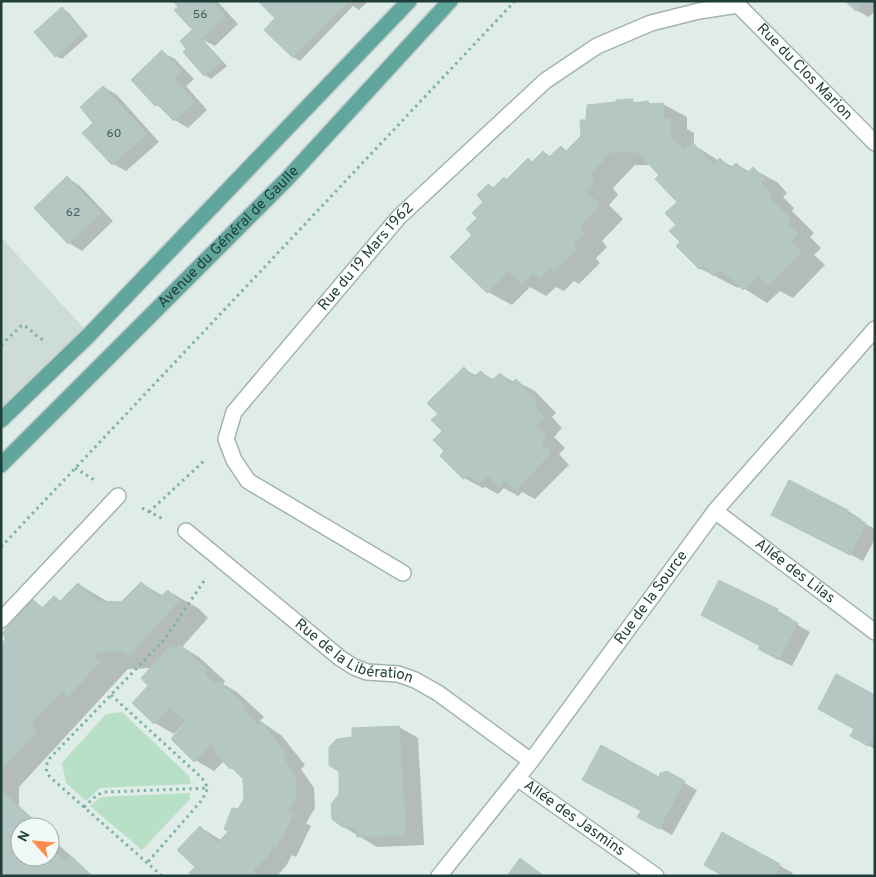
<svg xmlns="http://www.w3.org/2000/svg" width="876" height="877" font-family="Overpass,sans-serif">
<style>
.built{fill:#cedcd7}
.green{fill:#b7e0c7}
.shadow{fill:#0003}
.building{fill:#b5c7c2;stroke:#b2c6c0}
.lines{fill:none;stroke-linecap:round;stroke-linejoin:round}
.minor-casing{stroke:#a2b4b0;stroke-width:18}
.major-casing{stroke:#c0c9c8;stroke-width:18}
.path{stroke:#7eb3a8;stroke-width:3;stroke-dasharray:2.5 4;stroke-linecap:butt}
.minor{stroke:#fff;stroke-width:15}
.major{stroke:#61a69c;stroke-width:15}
.labels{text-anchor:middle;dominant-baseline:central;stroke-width:5;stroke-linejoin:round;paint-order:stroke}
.number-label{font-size:12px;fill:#44605b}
.street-label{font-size:15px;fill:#1f3e39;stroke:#f1f9f6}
</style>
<rect width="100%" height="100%" fill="#e0ece8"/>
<path class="built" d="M1,237L96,342L1,427Z"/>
<path class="green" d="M122,712L189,776L191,784L100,788L86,801L66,783L62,763L106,714Z
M190,793V799L142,850L90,806L101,797Z"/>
<path class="shadow" d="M174,1H217L238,24L215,46L203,40L227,66L211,79L205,75L187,49L192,31L197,34Z
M260,1H368L359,10L353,6L300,61L293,57L276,18Z
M847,1H875V11L869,17L856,10Z
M62,9L68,12L88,36L62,59L56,56Z
M162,52L175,59L194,79L186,86L207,110L188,128L175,120L165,110L156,105Z
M104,87L117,95L159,142L126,171L113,164L95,123Z
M633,101L638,104L648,102L652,105L663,104L687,117V129L694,133V145L719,161L721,160L733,167L736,164L750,172L753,169L777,182L787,193L783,197L794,208L792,211L814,233L810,237L821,248L814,255L825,265L793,298L780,291L767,303L740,286L738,288L699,268L682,242L678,225V202L661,175L652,165H635L613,188L618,195L609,205L623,219L602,241L607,247L596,258L600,263L579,284L574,281L564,291L556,287L546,296L530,287L512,305L488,292L473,235L485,203L488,185L494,188L507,181L544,152L551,157L561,147L567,151L582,137L587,121Z
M68,178L80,186L113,221L82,251L69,243L36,208Z
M464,369L477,376L481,372L494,380L500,374L514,382L516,381L535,391L556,413L552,417L562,428L554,437L565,448L559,454L569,465L535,499L522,492L518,496L504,488L498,494L485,487L483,488L464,478L446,451L440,414Z
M789,482L848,511L861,519L860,521L875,529V539L863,561L786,522Z
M720,581L778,611L791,618L789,620L810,632L792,666L772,656L761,646Z
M141,583L163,596L168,591L198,608L208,618L182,647L199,657L225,681L223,684L237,692L264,717L260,721L281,735L305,765L301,769L314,788L315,808L306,823L311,826L296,857L292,855L286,866L277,876H194L197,867L200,827L221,840L230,832L245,799L244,778L224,761L214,771L195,760L190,720L188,719L174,734L155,723L149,686L152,668L128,669L19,787V806L42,827H20V857H50V837L93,876H1V646L33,600L44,608L54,598L61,602L78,584L110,603L122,604Z
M875,696V749L851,736Z
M399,727L418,738L424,845L377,847L342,826L341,795L353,739Z
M666,773L697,790L672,835L639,817L660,778Z
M723,834L793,873L791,876H725Z"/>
<path class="building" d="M173,1H212L225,16L201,39L174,10L178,7Z
M258,1H343L346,4L303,47Z
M845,1H864L856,11Z
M62,7L83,32L55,57L34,32Z
M275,18L303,47L293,58L264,30Z
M192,30L221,62L204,76L183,52L186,49L180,41Z
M162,50L181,71L174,78L195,102L174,121L157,104L155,106L131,80Z
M103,86L147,134L112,165L82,133L93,123L80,107Z
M633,99V103L648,101L649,104L663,103L664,118L671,119V137L684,150L692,142L713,164L720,158L730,168L736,163L746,174L753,167L765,179L761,183L772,194L769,197L791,219L787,223L798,234L791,241L802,251L768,286L758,276L743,290L720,269L713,276L704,265L699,269L676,246L680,242L669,231L676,225L665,213L677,202L655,179L659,175L637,152H611L590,174L595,181L586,191L600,205L579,227L584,233L573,244L577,249L555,271L550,268L539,278L533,273L522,284L509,271L487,293L450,257L472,235L466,229L477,218L472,213L483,202L477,195L488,184L493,188L504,177L506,180L528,158L532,162L543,151L549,157L561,146L566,151L581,136L580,120H586L587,105L616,102V100Z
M67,176L101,213L68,244L34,208Z
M464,367L473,377L481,371L491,381L500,373L511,384L516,379L538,402L534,406L544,417L536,425L547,437L541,443L551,453L516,490L505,480L499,487L488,476L479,484L468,475L463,479L440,456L444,451L433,440L442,431L431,420L438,414L427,403Z
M789,480L848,510L847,513L866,523L850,555L771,515Z
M719,580L778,609L777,612L798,623L779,660L758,649L760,646L701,615Z
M141,582L159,598L168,590L179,601L129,656L123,651L98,652L1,757V644L38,604L42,608L54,596L60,601L78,583L97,601L121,602Z
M32,599L38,604L6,639L2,633Z
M180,644L207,670L205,674L214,683L218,680L246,706L242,709L258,725L262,722L286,754L283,757L295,775L296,797L288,812L293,815L277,848L273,846L268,856L253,870L257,876H192L189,873L195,867L177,850L200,826L217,843L228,832L224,829L232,808L238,809L244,799L243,779L232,768L230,769L216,754L218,753L211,744L194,762L171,739L186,722L170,707L154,724L132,703L148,686L141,678L171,645L175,649Z
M94,657L100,662L68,697L62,691Z
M836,674L875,695V740L872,739L868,746L850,736L854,729L818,709Z
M31,725L37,731L5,765L1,762V757Z
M399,726L406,835L357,837L356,827H342L332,819L331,804L339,794V772L329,765V747L337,739L352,737V728Z
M601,745L659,777L660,773L667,771L685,781L659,829L637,817L641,811L582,780Z
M2,791L37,824L35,827H29L1,801Z
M1,801L29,827H20V857H50V847L81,876H1Z
M722,832L780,864L774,876H723L704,865Z
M70,855L92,876H81L65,861Z
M520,858L544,876H507Z"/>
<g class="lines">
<g class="minor-casing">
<g id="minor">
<path id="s1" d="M734,1L875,143"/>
<path id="s2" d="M715,511L875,632"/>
<path id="s3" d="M186,531L340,658L354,667L367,672L398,674L415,680L438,693L531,761"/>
<path id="s4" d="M403,573L248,481L234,460L226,439L234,412L399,217L545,81L597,46L651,23L699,11L738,5"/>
<path d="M1,620L118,496"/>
<path id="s5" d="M517,778L656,876"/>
<path id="s6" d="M439,876L531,761L715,511L875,329"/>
</g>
</g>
<g class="major-casing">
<g id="major">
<path d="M1,420L89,335L409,1"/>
<path id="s7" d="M1,465L287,179L450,1"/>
</g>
</g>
<path class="path" d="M1,345L22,325C31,328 36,338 44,340
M75,468L96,481
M142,508L163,519
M149,512L206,459
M1,547L515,1
M111,695L202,778L208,788L202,800L147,863
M84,807L97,795L104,792L208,788
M162,876L50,777C45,770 45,766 50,758L164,640L204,581"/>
<use href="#minor" class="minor"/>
<use href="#major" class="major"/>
</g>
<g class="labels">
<g class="number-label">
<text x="200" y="15">56</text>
<text x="114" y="134">60</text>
<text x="73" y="213">62</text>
</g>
<g class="street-label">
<text stroke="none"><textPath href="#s1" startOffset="100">Rue du Clos Marion</textPath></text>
<text stroke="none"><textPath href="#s7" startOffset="322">Avenue du Général de Gaulle</textPath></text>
<text stroke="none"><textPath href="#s4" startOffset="460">Rue du 19 Mars 1962</textPath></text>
<text stroke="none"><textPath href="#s2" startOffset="100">Allée des Lilas</textPath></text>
<text stroke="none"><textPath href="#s6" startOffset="350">Rue de la Source</textPath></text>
<text stroke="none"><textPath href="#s3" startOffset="210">Rue de la Libération</textPath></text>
<text stroke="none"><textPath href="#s5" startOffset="70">Allée des Jasmins</textPath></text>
</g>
</g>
<rect width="876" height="877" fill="none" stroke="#1f3e39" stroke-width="5"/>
<g transform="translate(35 842) rotate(297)"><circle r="24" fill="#f1f9f6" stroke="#9daeaa"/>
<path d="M0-4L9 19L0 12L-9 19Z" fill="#fe8d4d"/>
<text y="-8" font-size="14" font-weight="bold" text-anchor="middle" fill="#1f3e39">N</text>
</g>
</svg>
